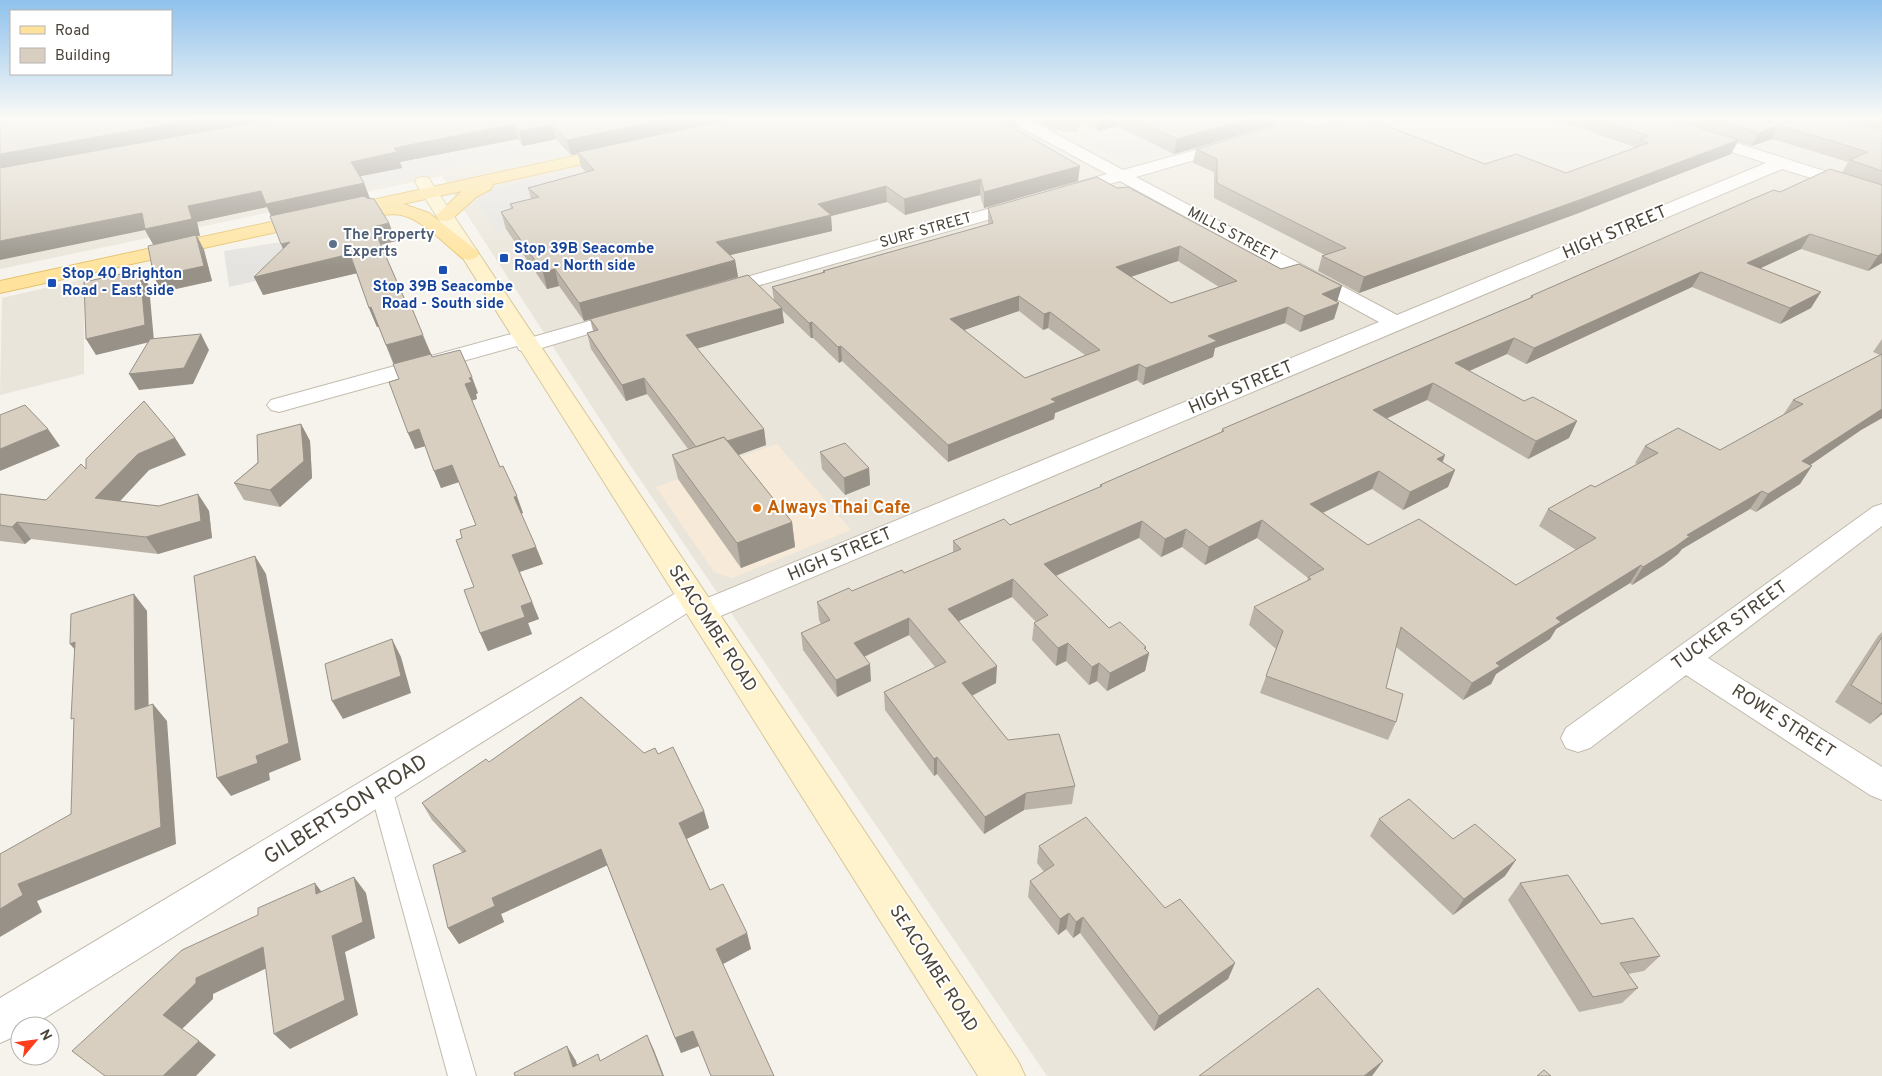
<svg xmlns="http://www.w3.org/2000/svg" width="1882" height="1076" font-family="Overpass,sans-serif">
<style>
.residential{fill:#eae5da}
.commercial{fill:#f7ead8}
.parking{fill:#e5e3e0}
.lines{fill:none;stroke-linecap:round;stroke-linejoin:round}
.service-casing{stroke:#c2bbae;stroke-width:2}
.minor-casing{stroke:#c2bbae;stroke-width:2}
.secondary-casing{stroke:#d6c79b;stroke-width:2}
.primary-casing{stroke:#e6c16a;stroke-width:2}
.service{fill:#fff;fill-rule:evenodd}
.minor{fill:#fff;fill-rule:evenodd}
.secondary{fill:#fff3cd;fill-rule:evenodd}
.primary{fill:#ffe39c;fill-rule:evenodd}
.wall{fill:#bab2a6;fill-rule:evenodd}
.shaded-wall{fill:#979187}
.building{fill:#d8cfc1;stroke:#979187;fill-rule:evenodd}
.service-dot{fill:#5c6f8a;stroke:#fff;stroke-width:2}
.transit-dot{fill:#1a4fb4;stroke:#fff;stroke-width:2}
.food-dot{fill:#e8710a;stroke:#fff;stroke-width:2}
.labels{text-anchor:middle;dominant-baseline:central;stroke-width:4;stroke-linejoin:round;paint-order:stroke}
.far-street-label{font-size:15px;fill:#4b4439;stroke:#fff}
.far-service-label{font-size:15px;font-weight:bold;fill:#4e5e75;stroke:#fff;text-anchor:start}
.far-transit-label{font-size:15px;font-weight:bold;fill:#164399;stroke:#fff;text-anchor:start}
.street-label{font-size:18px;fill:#4b4439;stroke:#fff}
.food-label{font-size:18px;font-weight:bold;fill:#c56008;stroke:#fff;text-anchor:start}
.near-street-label{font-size:21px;fill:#4b4439;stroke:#fff}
</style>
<rect width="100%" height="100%" fill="#f6f3ec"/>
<path class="residential" d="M0,118H1882V1076H1047L624,456L442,176L0,269Z
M84,279V374L0,395L2,298Z"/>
<path class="commercial" d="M777,444L851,530L732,578L714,572L656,487Z"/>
<path class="parking" d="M1116,126L1168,151L1125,163L1078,136Z
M518,139L529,153L345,191L339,180L402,168L399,163Z
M570,172L586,188L497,232L476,202L491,189Z
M281,242L301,271L229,287L224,251Z"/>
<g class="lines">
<g class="service-casing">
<path id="service" d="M381,780L389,782L392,789L476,1076H448L370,789L373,782Z"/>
</g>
<g class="minor-casing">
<path id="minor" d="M1007,118H1026L1123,170L1224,142H1236L1238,145L1236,148L1136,177L1397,315L1766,163L1635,121L1633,118H1657L1882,189V200L1782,169L711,620L701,623L691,620L687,613L32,1026H20V1034L0,1043V998L681,590L691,587L701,590L705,599L1379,322L1120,181L1067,196L1061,195L1058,191L1061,187L1107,174L1009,121Z
M1308,118H1332L1330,121L1271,139L1266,137L1263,134L1266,131Z
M1023,199L1029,200L1032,204L1029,208L725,295L718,297L711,295L708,291L711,287Z
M628,310L635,312L638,316L635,320L535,350L527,352L519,350L517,346L279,412L271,410L267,405L271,400L515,333L523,332L531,333L533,337Z
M1882,504V526L1708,658L1882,767V800L1870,795L1686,675L1590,748L1578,752L1566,748L1561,738L1566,728L1873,507Z"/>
</g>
<g class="secondary-casing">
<path id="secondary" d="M423,177L429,178L431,182L1018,1061L1025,1076H978L415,182L417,178Z"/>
</g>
<g class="primary-casing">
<path id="primary" d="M616,147L622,149L624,152L622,155L493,184L491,189L476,197L451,220L445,221L439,220L436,216L462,191L403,204L429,213L476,250L479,254L476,258L469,260L462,258C446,245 422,219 401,215C392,213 383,216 374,214L372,211L0,293V281Z"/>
</g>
<use href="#service" class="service"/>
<use href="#minor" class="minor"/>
<use href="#secondary" class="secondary"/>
<use href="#primary" class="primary"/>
</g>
<path class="wall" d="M0,118H1017V128L1012,127L1078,181L984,208L980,195L905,215L887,202L831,216L832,231L730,255L735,260L738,277L584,321L559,286L547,289L506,229L501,212L511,209L510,204L531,199L528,188L586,172L581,167L578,154L571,155L556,139L523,146L518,139L400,162L402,168L360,176L364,183L370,199L389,223L396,241L381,245L408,307L431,354L432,357L478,393L476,394L477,399L471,400L500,467L523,513L521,514L536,547L543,564L520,572L539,619L528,623L532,634L488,651L480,633L474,587L462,538L476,525L459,482L441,488L425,446L415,449L408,433L399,379L379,327H377L369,308L357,273L263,295L283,249L271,216L267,207L197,222L200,236H197L204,250L212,281L162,292L153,244L145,230Z
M1031,118H1277L1275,125L1174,154L1116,126L1098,131L1080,122L1077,132L1053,130Z
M1550,118H1882V263L1868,271L1801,249L1760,268L1811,308L1780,324L1692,287L1526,364L1507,354L1469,371L1524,401L1577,421L1569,438L1528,459L1427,400L1387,418L1445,455L1443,462L1455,470L1448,487L1403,510L1372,489L1323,513L1368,545L1516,585L1576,550L1539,526L1548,509L1595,487L1637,464L1635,463L1645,446L1720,450L1783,415L1793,400L1880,355L1873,352L1882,339V418L1861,430L1810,465L1800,484L1756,512L1750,509L1682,549L1678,554L1664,565L1632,585L1630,583L1556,629L1550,639L1496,674L1491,684L1463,700L1396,647L1386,688L1396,722L1388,740L1260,693L1276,649L1249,625L1254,607L1307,581L1308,578L1257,538L1205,565L1182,547L1161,557L1139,538L1056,576L1109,628L1146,647L1145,650L1149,653L1145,671L1107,691L1097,681L1089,685L1066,661L1056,666L1032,640L1034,623L1036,622L1012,597L959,621L996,683L972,696L1008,740L1075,786L1072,804L1024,810L984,834L937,774L934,776L885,710L884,692L935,667L909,635L864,657L871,681L837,697L803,650L801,633L821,624L819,620L817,602L852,591L904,573L953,553V541L1010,525L1100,487V485L1221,432L1222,429L1530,298L1531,296L1780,192L1842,173L1848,162L1772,139L1752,146L1738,142L1731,154L1576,214L1359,293L1318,271L1322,256L1325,255L1214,198V172L1193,163L1196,149L1316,128L1485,164L1566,173L1635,147Z
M1117,188L1337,302H1336L1334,319L1300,332L1285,323L1215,348L1213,357L1143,385L1137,380L1055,413L1054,419L948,462L842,361L839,363L813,338H811L782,310L784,323L697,348L764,429L766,445L738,455L792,522L795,547L741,568L678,479L672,455L688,449L647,394L626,401L591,349L587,333L593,331L590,319L774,300L772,287L823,273V271L988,224V208ZM1178,261L1219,287L1171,303L1131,277ZM1019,311L1043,330L1048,328L1085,355L1025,378L964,330Z
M301,424L310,441L312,478L280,507L244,500L234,483Z
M175,438L186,455L149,470L120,501L159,506L198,494L209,511L212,538L158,554L31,539L25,544L0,541V494L46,500L86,469Z
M820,452L869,468L870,485L845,495L822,469Z
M1882,632V714L1870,724L1835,702L1878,636Z
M644,753L658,754L704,811L709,828L687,839L710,890L747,933L751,949L723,964L699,1046L681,1053L607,865L501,914L504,922L459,944L448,928L462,852L432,820L422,803L489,762Z
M1379,819L1453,839L1505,876L1453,915L1370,836Z
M1039,846L1165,908L1235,963L1228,979L1154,1031L1080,933L1073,938L1066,929L1058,935L1028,897L1030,881L1044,872L1037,863Z
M1520,883L1601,924L1660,956L1644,971L1628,974L1638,988L1622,1003L1579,1012L1508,900Z"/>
<path class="shaded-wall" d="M203,118H289L0,171V154Z
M671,118H740L578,152V154L571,155L567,140Z
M1078,118H1080L1077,132Z
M1099,118H1116V126L1098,131Z
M1251,118H1277L1275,125L1174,154L1177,139Z
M514,124L518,139L400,162L402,168L357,177L351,162L394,148Z
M552,125L556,139L523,146L519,131Z
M1779,125L1772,139L1752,146L1759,133Z
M1738,140L1731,154L1576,214L1359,293L1364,277Z
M1080,166L1078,181L984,208V192Z
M981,179L980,195L905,215L904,199Z
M364,183L370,199L273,220L267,207L197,222L200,236H197L204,250L212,281L162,292L154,277V246L145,230L0,260V241L142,213L188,206L261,191Z
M886,186L887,202L831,216L832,231L718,258L716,242L818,204Z
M389,223L396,241L380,245L373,227Z
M1810,234L1801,249L1738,279L1747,263Z
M290,242L289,263L281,244Z
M1180,246L1178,261L1115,282L1116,267Z
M1882,253V263L1868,271L1878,256Z
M350,254L358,273L263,295L254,277Z
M735,260L738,277L584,321L579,303Z
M555,269L559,286L547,289L543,272Z
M140,270L149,286L154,341L96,355L86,339Z
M1701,272L1692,287L1526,364L1534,348Z
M1342,286L1337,302L1317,309L1322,294Z
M1821,292L1811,308L1780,324L1790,308Z
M1019,296V311L950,335V319Z
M1339,303L1334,319L1300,332L1304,316Z
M371,307L379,326L377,327L369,308Z
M1288,307L1285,323L1215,348L1213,357L1143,385L1146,368L1208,336Z
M782,308L784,323L689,351L686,335Z
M1050,312L1048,328L1043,330L1044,314Z
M812,322L813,338H811L809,323Z
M201,334L209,350L193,384L139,390L129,374Z
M423,335L431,354L394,364L386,345Z
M1514,338L1507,354L1449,380L1455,363Z
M841,346L842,361L839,363L838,347Z
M1139,364L1137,380L1055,413L1054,419L948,462V445L1051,399Z
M472,377L478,393L476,394L477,399L471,401L465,384L469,378Z
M644,378L647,394L626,401L622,385Z
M1433,383L1427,400L1368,427L1373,410Z
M1882,409V418L1861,430L1790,479L1802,461Z
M1577,421L1569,438L1528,459L1536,441Z
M301,424L310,441L312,478L280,507L270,490Z
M48,429L60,446L0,471V449Z
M419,429L426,446L415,449L408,433Z
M764,429L766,445L703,468L699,451Z
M175,438L186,455L149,470L107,515L95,498L138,454Z
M1445,455L1438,472L1437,459Z
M452,465L459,482L441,488L434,471Z
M1812,466L1800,484L1756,512L1768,494Z
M869,468L870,485L845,495L844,478Z
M1455,470L1448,487L1403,510L1410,492Z
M1379,471L1372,489L1305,521L1310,504Z
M1762,491L1750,509L1682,549L1678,554L1664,565L1632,585L1643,567L1687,535Z
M198,494L209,511L212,538L158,554L146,537Z
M517,496L523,513L520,514L514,497Z
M1262,520L1257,538L1205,565L1209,547Z
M1142,521L1139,538L1042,582L1044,564Z
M17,522L31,539L25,544L12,527Z
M792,522L795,547L741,568L737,543Z
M1186,529L1182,547L1161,557L1165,539Z
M536,547L543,564L519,572L512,555Z
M255,556L266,574L301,760L269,773L270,780L231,796L217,778L256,756Z
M1641,565L1630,583L1556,629L1550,639L1496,674L1491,684L1463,700L1472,683L1496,663L1556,618Z
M1013,579L1012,597L948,626V609Z
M134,594L147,611L149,727L135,710Z
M532,602L539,619L528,623L532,634L488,651L480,633L521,606Z
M909,618V635L855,661L854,643Z
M392,639L401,657L411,693L343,719L332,701Z
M75,642L85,661L70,644Z
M1068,643L1066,661L1056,666L1058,648Z
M1146,647L1144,655L1149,653L1145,671L1107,691L1110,673Z
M1099,663L1097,681L1089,685L1092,667Z
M870,664L871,681L837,697L836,680Z
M997,666L996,683L961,701L962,683Z
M153,704L167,721L176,844L37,901L42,912L0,937V909Z
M1882,712V714L1870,724Z
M937,757V774L934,776V759Z
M1026,793L1024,810L984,834L985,817Z
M704,811L709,828L684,840L679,823Z
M601,849L608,865L501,914L504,922L459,944L448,928L492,898Z
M1516,860L1505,876L1453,915L1464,899Z
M354,877L366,893L375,938L345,952L358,1015L290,1049L274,1034L332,936Z
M315,883L327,899L316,894Z
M1069,913L1066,929L1058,935L1060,919Z
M1083,917L1080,933L1073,938L1076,922Z
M747,933L751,949L721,965L716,949Z
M263,947L277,963L213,994V999L181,1030L163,1015L196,978Z
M1235,963L1228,979L1154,1031L1159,1016Z
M693,1031L699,1046L681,1053L675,1038Z
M647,1035L654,1050L664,1076H663Z
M199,1041L216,1055L196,1076H163Z
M567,1046L576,1061L580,1076L573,1067Z
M1383,1061L1372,1076H1364Z"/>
<path class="building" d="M0,118H203L0,154Z
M278,118H671L567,140L552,125L519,131L514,124L394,148L397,152L351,162L364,183L266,204L261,191L188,206L192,219L145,229L142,213L0,241V168Z
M736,118H997L1080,166L984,192L981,179L904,199L886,186L818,204L831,215L716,242L735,260L579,303L555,269L543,272L501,212L513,208L510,204L539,197L528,188L594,170L578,152Z
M1132,118H1251L1177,139Z
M1352,118H1367L1485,164L1516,154L1566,173L1648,143L1640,140L1649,136L1595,118H1668L1738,140L1582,199L1364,277L1322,256L1346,248L1217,183V159L1196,149L1297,120L1316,128Z
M1713,118H1841L1882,130V171L1850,160L1868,152L1779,125L1759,133Z
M1830,169L1882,185V253L1878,256L1810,234L1747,263L1821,292L1790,308L1701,272L1534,348L1514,338L1455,363L1524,401L1533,397L1577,421L1536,441L1433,383L1373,410L1445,455L1437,459L1455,470L1410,492L1379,471L1310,504L1368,545L1419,519L1516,585L1596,538L1548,509L1591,485L1595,487L1658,453L1645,446L1678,428L1720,450L1803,404L1793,400L1882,354V409L1802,461L1812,466L1768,494L1762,491L1687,535L1690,536L1675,547L1643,567L1641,565L1556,618L1561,622L1496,663L1500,666L1472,683L1401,627L1386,688L1403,694L1396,722L1266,676L1283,631L1254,607L1311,579L1308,577L1324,569L1262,520L1209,547L1186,529L1165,539L1142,521L1044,564L1109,628L1120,622L1146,647L1144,648L1149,653L1110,673L1099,663L1092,667L1068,643L1058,648L1034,623L1048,615L1013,579L948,609L997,666L962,683L1008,740L1059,734L1075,786L1026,793L985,817L937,757L934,759L884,692L946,662L909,618L854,643L870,664L836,680L801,633L830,620L817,602L849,588L852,591L902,570L904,573L961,549L953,541L1004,519L1010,525L1102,486L1100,485L1224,431L1222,429L1533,297L1531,296L1750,200L1774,190L1780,192Z
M1097,177L1117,188L1128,187L1281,269L1299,264L1342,286L1322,294L1339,303L1304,316L1288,307L1208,336L1217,341L1146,368L1139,364L1051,399L1056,402L948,445L841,346L838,347L812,322L809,323L772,287L825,272L823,271L993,223L988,208ZM1180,246L1237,281L1171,303L1116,267ZM1019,296L1044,314L1050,312L1100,350L1025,378L950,319Z
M364,196L367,198L374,199L389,223L373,227L408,307L411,306L423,335L386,345L371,307L369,308L350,254L254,277L290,242L281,244L270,216Z
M196,235L204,266L154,277L148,246Z
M140,270L145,325L86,339L84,282Z
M748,275L782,308L686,335L764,429L727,441L724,437L696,447L644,378L622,385L587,333L598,330L590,319Z
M201,334L184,368L129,374L150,339Z
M460,350L472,377L469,378L472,382L465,384L500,467L503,466L517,496L514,497L536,547L512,555L532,602L521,606L525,617L480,633L464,590L474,587L456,540L462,538L460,530L476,525L452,465L434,471L419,429L408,433L389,382L399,379L393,364L431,354L432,357Z
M144,401L175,438L138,454L95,498L159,506L198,494L201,521L146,537L17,522L12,527L0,525V494L46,500L81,464L86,469V459Z
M25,405L48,429L0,449V415Z
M301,424L304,461L270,490L234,483L258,463L257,435Z
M724,437L792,522L737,543L672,455Z
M845,443L869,468L844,478L820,452Z
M255,556L289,743L256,756L258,763L217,778L194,576Z
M134,594L135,710L153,704L161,827L18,884L23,895L0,909V854L71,814L74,718L71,719L75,642L70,644L71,614Z
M1882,637V704L1851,685Z
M392,639L401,676L332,701L325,664Z
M581,697L644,753L655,748L658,754L673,747L704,811L679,823L710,890L723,884L747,933L716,949L774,1076H711L693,1031L675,1038L601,849L492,898L495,906L448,928L433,865L466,851L422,803L486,759L489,762Z
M1409,799L1453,839L1475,824L1516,860L1464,899L1379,819Z
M1086,817L1165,908L1180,899L1235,963L1159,1016L1083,917L1076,922L1069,913L1060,919L1030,881L1054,865L1039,846Z
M1568,875L1601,924L1633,918L1660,956L1620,963L1638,988L1593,997L1520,883Z
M354,877L363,922L332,936L345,1000L274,1034L263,947L196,978V983L163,1015L199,1041L163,1076H105L72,1051L182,950L258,915V908L315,883L316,894Z
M1318,988L1383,1061L1364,1076H1199Z
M647,1035L663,1076H515L514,1073L567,1046L573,1067L598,1054L600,1061Z
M1544,1070L1551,1076H1537Z"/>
<linearGradient id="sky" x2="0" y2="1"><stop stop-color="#8fc1ec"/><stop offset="0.44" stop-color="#fbfaf6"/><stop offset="1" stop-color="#fbfaf6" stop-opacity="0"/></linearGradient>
<rect width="1882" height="269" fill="url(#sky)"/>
<circle class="service-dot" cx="333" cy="244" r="5"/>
<g class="transit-dot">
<rect x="499" y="253" width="10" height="10" rx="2.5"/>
<rect x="438" y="265" width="10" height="10" rx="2.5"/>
<rect x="47" y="278" width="10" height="10" rx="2.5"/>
</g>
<circle class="food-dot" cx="757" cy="508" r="5"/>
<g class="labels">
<g class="far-street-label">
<text transform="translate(926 231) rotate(-16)">SURF STREET</text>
<text transform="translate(1232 235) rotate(28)">MILLS STREET</text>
</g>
<g class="far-service-label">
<text x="343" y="235">The Property<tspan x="343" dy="17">Experts</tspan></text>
</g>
<g class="far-transit-label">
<text x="514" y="249">Stop 39B Seacombe<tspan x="514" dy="17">Road - North side</tspan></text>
<text x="62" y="274">Stop 40 Brighton<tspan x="62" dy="17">Road - East side</tspan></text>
<text x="443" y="287" text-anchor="middle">Stop 39B Seacombe<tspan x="443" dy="17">Road - South side</tspan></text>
</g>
<g class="street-label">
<text transform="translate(1615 233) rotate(-23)">HIGH STREET</text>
<text transform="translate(1241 388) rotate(-23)">HIGH STREET</text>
<text transform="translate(840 555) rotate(-23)">HIGH STREET</text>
<text transform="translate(1730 626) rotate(-36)">TUCKER STREET</text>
<text transform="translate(712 629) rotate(57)">SEACOMBE ROAD</text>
<text transform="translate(1783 722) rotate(33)">ROWE STREET</text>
<text transform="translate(933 969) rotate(57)">SEACOMBE ROAD</text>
</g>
<g class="food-label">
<text x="767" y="508">Always Thai Cafe</text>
</g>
<g class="near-street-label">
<text transform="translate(346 810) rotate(-32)">GILBERTSON ROAD</text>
</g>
</g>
<rect x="10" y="10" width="162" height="65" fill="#ffffff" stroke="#b7b4b0"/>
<rect x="20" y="26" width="25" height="8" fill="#ffe39c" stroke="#b7b4b0"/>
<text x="55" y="35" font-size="15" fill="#4b4439">Road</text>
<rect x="20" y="48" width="25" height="15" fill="#d8cfc1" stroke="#b7b4b0"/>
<text x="55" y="60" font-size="15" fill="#4b4439">Building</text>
<g transform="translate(35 1041) rotate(61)"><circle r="24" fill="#ffffff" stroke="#b7b4b0"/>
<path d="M0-4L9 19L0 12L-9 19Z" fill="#fc3f1d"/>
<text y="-8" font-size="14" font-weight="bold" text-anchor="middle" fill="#4b4439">N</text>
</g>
</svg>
